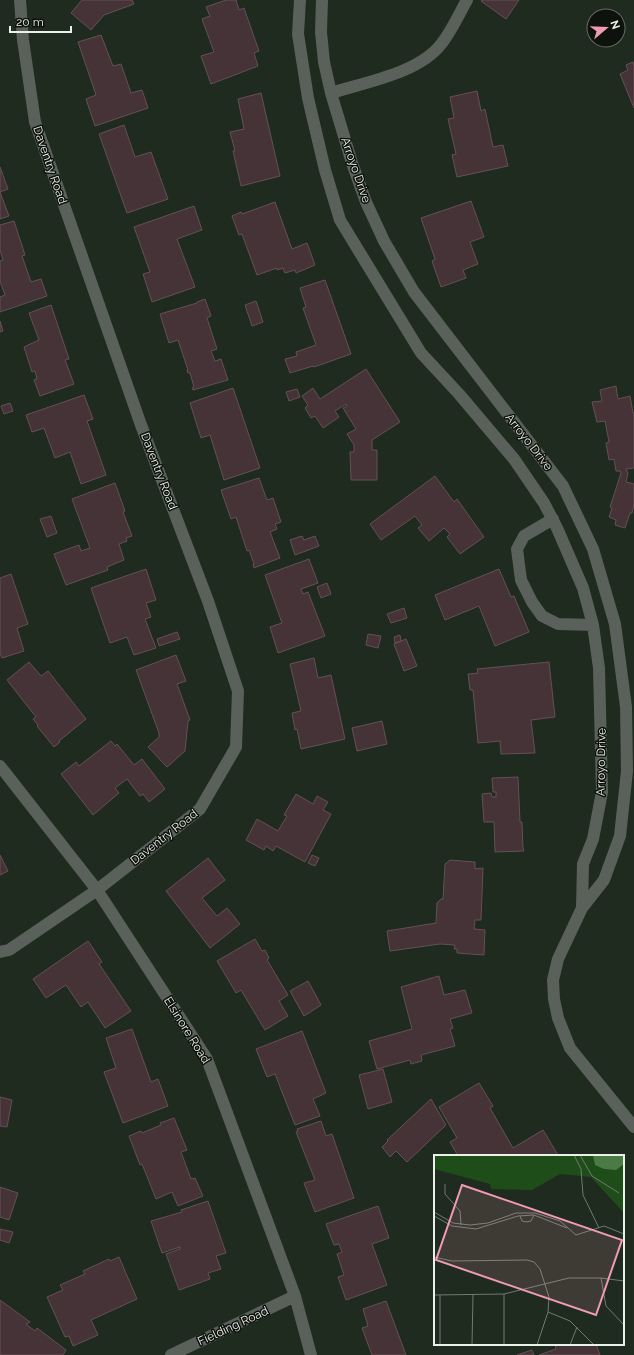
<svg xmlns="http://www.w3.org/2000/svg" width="634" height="1355" font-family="Raleway,sans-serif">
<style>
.building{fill:#463338;stroke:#645055}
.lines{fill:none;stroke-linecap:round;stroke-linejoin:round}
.minor{stroke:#5a605a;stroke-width:12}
.labels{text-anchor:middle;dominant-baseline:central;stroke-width:3;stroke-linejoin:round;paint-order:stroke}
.street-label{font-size:12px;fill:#eaf1e9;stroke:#0d120c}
.inset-road{fill:none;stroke:#707a6f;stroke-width:1}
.view{fill:#f19ab3;fill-opacity:0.15;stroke:#f19ab3;stroke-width:2}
.inset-edge{fill:none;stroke:#eaf1e9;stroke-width:2}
</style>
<rect width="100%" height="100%" fill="#1f2b1e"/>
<path class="building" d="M82,0H132L134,4L104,15L91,30L71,13Z
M226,0H236L239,10L244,8L259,51L254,53L258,66L211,84L201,56L214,52L202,19L210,16L206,7Z
M482,0H519L506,19L481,1Z
M101,35L113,66L121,64L131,93L142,90L148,108L95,126L86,99L96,95L78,42Z
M633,62L634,65V108L620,74L628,70L626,65Z
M477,91L481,111L485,109L493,147L503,145L508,166L457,177L452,155L456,154L448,119L454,118L450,97Z
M261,93L280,176L241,186L233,151H235L230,132L244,129L238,99Z
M124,125L135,157L151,152L168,199L127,213L99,134Z
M0,167L8,189L0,192L9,216L0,219Z
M471,201L484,237L470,242L478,264L463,270L466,278L441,287L432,261L435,259L421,218Z
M275,202L292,249L307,243L315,265L296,273L295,270L285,273L283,268L277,270V268L257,275L242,234L239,235L232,216L241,212L242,214Z
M194,206L202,230L177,239L195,287L152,302L143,274L150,272L134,227Z
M14,221L25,255L22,256L31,282L41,279L47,296L0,312V297L5,295L0,281V261L3,260L0,250V225Z
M325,280L351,354L314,367L313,366L290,373L285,359L297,356L296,352L316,345L303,308L306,307L300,288Z
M205,299L211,316L207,318L217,349L211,351L215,361L221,359L228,380L193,390L192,388L194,387L190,373H188L187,370H188L178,340L169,343L160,314L197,303V302Z
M256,301L263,322L252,326L245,305Z
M51,305L69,359L65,360L74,384L40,396L34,380L37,379L35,371L32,372L24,347L39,340L29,313Z
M0,321L3,331L0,332Z
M366,369L400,422L372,440V450H377V480H351L350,452H354V445L347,434L356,429L343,408L347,406L346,404L335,411L339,417L323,428L315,416L311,418L305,408L308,405L302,396L313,388L320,399Z
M616,386L618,399L630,396L633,413H634V468L626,469L628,473L626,482L634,484V505L632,513H630L625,528L615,525L616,520L609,517L612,508L610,507L621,473L620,471H616L614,459L609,460L606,443L609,442L605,421L597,422L592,402L602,401L600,390Z
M233,388L260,468L224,480L210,435L201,438L190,403Z
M297,389L300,397L289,401L286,392Z
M84,395L93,419L87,421L106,475L81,484L70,452L55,458L44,428L32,432L26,415Z
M10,403L13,411L4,414L1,406Z
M435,476L454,502L457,499L484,537L460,554L447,537L450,534L444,528L429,541L418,528L422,525L415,516L381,540L370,524Z
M259,478L267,500L273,498L281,522L275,524L277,529L270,532L280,558L254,568L253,564H254L249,550L247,551L236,517L231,519L221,490Z
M115,483L125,511L123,512L132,536L126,538L127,541L119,544L124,560L107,567L108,570L66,585L54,554L79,545L81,551L90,548L72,499Z
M51,516L57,533L47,537L40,519Z
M302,536L304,540L315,536L319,546L295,555L290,540Z
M309,559L318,583L301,589L303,594L308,592L325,636L278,653L270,627L282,623L265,575Z
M146,569L156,600L146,603L151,617L145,619L156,648L134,655L127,637L110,643L91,588Z
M499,569L511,597L514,596L529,632L495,646L479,606L445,620L435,595Z
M11,574L28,624L17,628L24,651L2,658L0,653V578Z
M327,583L331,594L321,598L317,587Z
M404,608L407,618L391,623L387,614Z
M177,632L180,639L159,646L157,639Z
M368,634L381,636L378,648L366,645Z
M400,635L401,641L395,643L394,637Z
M406,639L417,666L404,671L394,644Z
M176,655L186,681L177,684L190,720L188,721L185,751L167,767L148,747L159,737V733L136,670Z
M314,658L318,678L331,675L345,739L301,749L297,729L295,730L292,713L301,711L290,664Z
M29,662L41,676L48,671L86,719L59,741L60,742L54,747L37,726L38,725L33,719L36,717L7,680Z
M549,662L555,717L531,720L535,753L501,754L500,741L478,743L473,690H470L468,674L478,673L477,669Z
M382,721L387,744L357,751L352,728Z
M111,741L115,746L117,744L134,765L142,759L165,789L149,802L143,794L140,796L127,779L115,788L119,793L93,815L61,774L76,762L79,766Z
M518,777L520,822H522L523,848L524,851L495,852L494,822H484L482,794L491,793L492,797H496V792H493L492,778Z
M296,794L313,804L317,796L328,802L323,810L331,814L305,862L276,846L273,851L266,846L264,850L246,840L257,819L278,831L287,816L284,815Z
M0,855L8,871L0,875Z
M312,855L319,858L315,866L308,863Z
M208,858L225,880L202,898L217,916L227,908L240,924L210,948L166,891Z
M450,860L475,862V869L483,868L481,920H475L474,929L485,930L484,955L457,953V949H454L455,945L440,944L390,951L387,931L436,923L437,903L441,899H443L445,864Z
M255,939L262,951L265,950L269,958L267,960L288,995L279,1001L288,1016L265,1030L241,990L236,993L217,961Z
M88,941L102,962L99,964L131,1011L105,1028L88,1002L81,1007L66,985L46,998L33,979Z
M439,976L444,995L465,990L472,1013L450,1019L453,1028L450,1029L455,1046L421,1055L422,1061L411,1064L410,1060L377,1069L369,1041L412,1029L401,987Z
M308,981L321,1005L304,1016L290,991Z
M132,1029L151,1082L158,1079L168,1106L123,1123L104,1072L116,1068L106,1038Z
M302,1031L326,1093L313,1099L320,1116L295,1125L275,1074L267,1077L256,1049Z
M383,1069L392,1102L368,1109L359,1075Z
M479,1083L493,1106L490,1108L513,1148L543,1130L558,1155L458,1156L450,1142L457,1138L439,1107Z
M0,1097L12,1100L7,1127L0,1126Z
M431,1099L446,1125L407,1162L396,1151L390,1157L382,1147L388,1141L387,1140Z
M174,1118L187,1150L181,1152L191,1179L195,1178L203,1196L178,1206L172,1192L156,1199L142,1164L140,1165L129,1136L141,1131L142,1133L161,1125L160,1123Z
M321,1121L326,1136L332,1134L354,1198L315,1212L304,1183L315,1180L296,1132L298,1131L297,1129Z
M0,1187L18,1193L9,1220L0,1217Z
M208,1201L226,1253L216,1256L221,1269L208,1273L210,1279L179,1290L166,1254L180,1249V1247L162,1253L151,1221L182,1212L181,1210Z
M378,1206L389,1238L372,1244L387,1285L346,1300L338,1277L344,1275L337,1254L342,1252L339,1244L334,1245L326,1224Z
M0,1229L13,1232L9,1243L0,1240Z
M119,1257L137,1299L91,1320L98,1335L73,1346L69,1336L65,1337L47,1297L63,1290L60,1285L85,1274L83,1271L109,1259L110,1261Z
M0,1300L30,1322L26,1324L35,1331L37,1328L66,1350L63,1355H0Z
M386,1301L406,1355H372L362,1328L368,1326L363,1309Z
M555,1344H596L600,1355H539L556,1349Z
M532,1350L534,1355H517Z"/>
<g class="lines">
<path class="minor" d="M300,0L298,34L308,98L325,170L340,220L421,353L459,394L514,459L544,503L557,528L583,588L593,625L599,668L602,792L593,839L583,864L582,908
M322,0L321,32L324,62L331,93L352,163L366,202L384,241L414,292L563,486L593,549L615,624L626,707L627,771L620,836L604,880L582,908L558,959L553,980L554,999L558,1018L570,1048L634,1127
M331,93C366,82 420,73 442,43C452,30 459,14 467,0
M553,519L524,536L517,549L521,580L532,602L542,616L558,624L593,625
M0,766L97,890L207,1059L295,1296L311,1355
M0,952L9,950L97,890L200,809L236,747L238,691L208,601L141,425L35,122L23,40L20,0
M171,1355L295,1296"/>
</g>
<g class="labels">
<g class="street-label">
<text transform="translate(50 165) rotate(71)">Daventry Road</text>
<text transform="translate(356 170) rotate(71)">Arroyo Drive</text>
<text transform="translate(529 442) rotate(52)">Arroyo Drive</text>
<text transform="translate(159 471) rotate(69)">Daventry Road</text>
<text transform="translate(601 762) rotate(-89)">Arroyo Drive</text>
<text transform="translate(164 837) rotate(-38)">Daventry Road</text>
<text transform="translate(187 1030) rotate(58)">Elsinore Road</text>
<text transform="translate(233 1326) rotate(-25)">Fielding Road</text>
</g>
</g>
<g transform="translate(434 1155)">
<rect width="190" height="190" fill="#1f2b1e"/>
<path d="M0,0H190V58L157,22L126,19L98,35L57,34L56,29L0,14Z" fill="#1f4d1a"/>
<path d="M159,0H190V9L182,15L170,14L161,10Z" fill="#4a7b45"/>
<path class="inset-road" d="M140,0L147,14L149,40L165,73M146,0L158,21L185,38M11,29V39L26,56L27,70M0,57L19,68L36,70L54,68L82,58H101L126,66L142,80L170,71L190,79M0,61L18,71L42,74L84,61L100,60L133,73M86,61L88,66L92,67L97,66L100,60M0,102L18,106L93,105L100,107L106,114L115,142L114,157L103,190M167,123L172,151L190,170M0,140L70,139L135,123H167L190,126M114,157L136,166L160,190M6,190V140M38,190L39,140M70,190V139M136,190L143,172"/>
<path class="view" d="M28,30L188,85L162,160L2,105Z"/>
<rect width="190" height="190" class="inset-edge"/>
</g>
<g transform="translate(606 28) rotate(71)"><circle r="19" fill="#0d120c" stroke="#656b64"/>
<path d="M0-3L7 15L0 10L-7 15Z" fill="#f19ab3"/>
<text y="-6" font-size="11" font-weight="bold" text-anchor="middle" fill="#eaf1e9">N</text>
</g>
<path d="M10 26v6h61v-6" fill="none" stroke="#eaf1e9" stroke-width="2"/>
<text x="16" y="26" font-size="12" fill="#eaf1e9" stroke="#0d120c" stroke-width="3" paint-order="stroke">20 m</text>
</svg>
